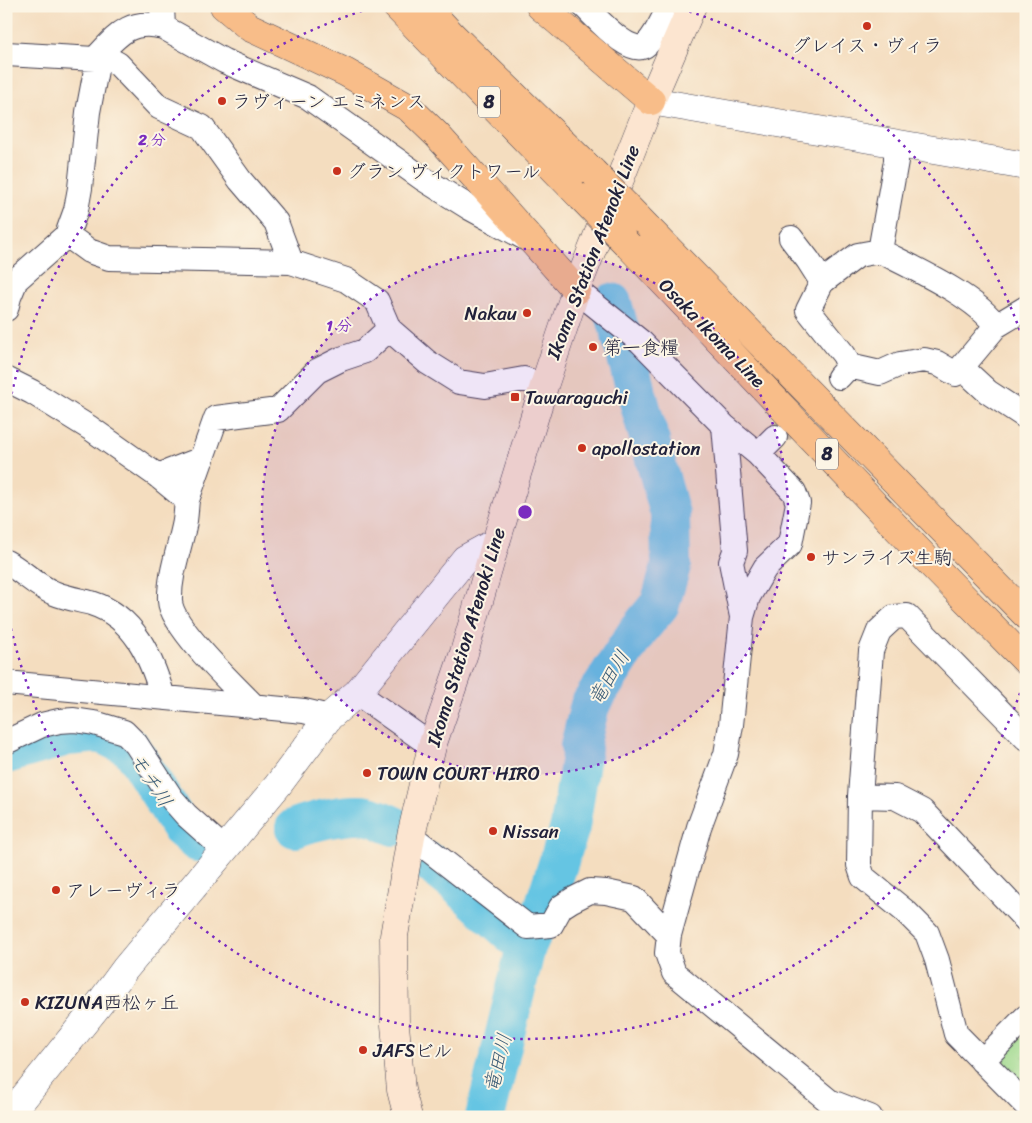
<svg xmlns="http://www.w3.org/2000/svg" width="1032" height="1123" font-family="Sriracha,'Klee One',sans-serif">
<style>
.grass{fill:url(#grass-tufts);stroke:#607e64}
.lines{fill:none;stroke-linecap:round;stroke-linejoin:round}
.river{stroke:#65c5e3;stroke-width:40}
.minor-tunnel{stroke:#cab8a5;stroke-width:24;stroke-dasharray:24 12;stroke-linecap:butt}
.minor-casing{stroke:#423e4f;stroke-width:26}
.tertiary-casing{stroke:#423e4f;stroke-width:29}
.secondary-casing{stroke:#423e4f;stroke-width:29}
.primary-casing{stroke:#423e4f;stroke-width:29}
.minor{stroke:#fff;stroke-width:24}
.tertiary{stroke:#fff;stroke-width:28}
.secondary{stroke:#fce5d0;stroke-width:28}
.primary{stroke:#f8bd89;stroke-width:28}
.primary-bridge-casing{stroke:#423e4f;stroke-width:29;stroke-linecap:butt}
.primary-bridge{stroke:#f8bd89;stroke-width:28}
.ring{fill:none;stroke:#7b2cbf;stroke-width:2.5;stroke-dasharray:2.5 5}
.poi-dot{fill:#c8321e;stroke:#fcf5e5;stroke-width:2}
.labels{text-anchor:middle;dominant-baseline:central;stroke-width:4;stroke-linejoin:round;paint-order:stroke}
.shield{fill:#fcf5e5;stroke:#63616e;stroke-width:1}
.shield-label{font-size:18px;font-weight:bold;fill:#22223b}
.poi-label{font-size:19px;fill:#22223b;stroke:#fcf5e5;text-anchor:start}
.street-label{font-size:19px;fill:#22223b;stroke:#fcf5e5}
.water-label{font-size:20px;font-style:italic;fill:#395b76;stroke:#fcf5e5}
.centre{fill:#7b2cbf;stroke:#fcf5e5;stroke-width:2.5}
.ring-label{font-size:15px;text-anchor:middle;font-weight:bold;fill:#7b2cbf;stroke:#fcf5e5;stroke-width:4;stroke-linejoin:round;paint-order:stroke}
</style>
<defs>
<pattern id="grass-tufts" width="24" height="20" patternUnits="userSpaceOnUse" patternTransform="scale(1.25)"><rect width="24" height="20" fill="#9dd98d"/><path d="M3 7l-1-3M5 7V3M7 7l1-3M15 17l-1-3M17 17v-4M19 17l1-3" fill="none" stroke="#87ba7b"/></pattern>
</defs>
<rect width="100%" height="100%" fill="#fcf5e5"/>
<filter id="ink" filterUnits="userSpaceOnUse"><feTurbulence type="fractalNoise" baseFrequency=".02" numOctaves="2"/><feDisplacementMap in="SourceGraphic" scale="10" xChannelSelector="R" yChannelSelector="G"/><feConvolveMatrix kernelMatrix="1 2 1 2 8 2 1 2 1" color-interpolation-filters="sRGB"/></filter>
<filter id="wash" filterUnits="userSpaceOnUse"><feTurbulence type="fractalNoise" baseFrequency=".0096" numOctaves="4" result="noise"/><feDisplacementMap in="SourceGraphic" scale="20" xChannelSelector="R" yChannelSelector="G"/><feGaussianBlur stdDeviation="1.12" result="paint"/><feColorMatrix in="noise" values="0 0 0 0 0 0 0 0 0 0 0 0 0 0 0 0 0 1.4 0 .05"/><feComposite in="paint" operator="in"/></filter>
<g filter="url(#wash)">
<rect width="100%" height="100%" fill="#f4ddbf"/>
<path class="grass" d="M1026,1033V1091L1004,1070L1005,1053Z"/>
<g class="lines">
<path class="river" d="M6,754L67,736L101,733L131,748L181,828L197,842
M295,828C313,821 349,812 368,816C376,817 386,823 394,826
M430,863L461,888L526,947
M485,1117L526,947L544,907L570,827L582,749L580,746L590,705L637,632L660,604L671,566L670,514L612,303"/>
</g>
</g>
<g filter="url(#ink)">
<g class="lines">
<path class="minor-tunnel" d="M781,432L838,378"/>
<g class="minor-casing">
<path id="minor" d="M162,6L163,27L224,61L308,97L422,178L470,208L527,239
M584,6C596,17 631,59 647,44C657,34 663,18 670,6
M6,54L95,59
M100,54L118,64L159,107L202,127L240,180L276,222L291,262
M896,144V161L880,251C913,268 976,296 996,326
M67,235L89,251L109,258L291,262L346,280L377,301L389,329L427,362L459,382L485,386L524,379L544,386
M791,238L808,260L822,282
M576,290L641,342L724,426L758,454L794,492L798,503L790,544L765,568L758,580L748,597L742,617
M6,309L9,297L16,280L67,235L76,210L80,188L88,112L96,70L95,59C117,36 129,18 163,27
M849,366L880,373L900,364L924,360L937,363L956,374L996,326L1026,308
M962,368L988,392L1026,417
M839,377L849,366L844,355L808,310L822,282L858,255L880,251
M6,379L32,392L90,428L158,476L187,500C186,508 186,518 184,526C179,550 169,576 170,601C171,626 236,688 255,707
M758,454L775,437
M158,476L202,459
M187,500L216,418L278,410L317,371L341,359L365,351L389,329
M6,562C23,571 36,586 54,593C66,598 79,600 91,603C135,617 151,657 163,697
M6,683L304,711L329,717
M357,693L432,746
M1026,738L907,616L894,617L879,631L871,651L860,796L859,865L863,877L906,912L927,933L937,960L956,1034L1026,1105
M6,742L42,725L59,721L74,720L94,723L124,732L136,744L172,799L186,815L224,849
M860,796L895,797L922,811L1026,920
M411,836L528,927L551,925L561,907L572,900L590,891L606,892L634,898L669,935L667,953L674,973L829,1101L870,1117
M669,935L699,827L726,754L731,725L742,617L731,562L735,551L724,426
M982,1061L1026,1017"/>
</g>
<g class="tertiary-casing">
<path id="tertiary" d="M651,101L1026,166
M8,1117L100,1003L125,969L278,785L329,717L357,693L465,559L496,542"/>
</g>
<g class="secondary-casing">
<path id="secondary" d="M408,1117L401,1090L395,1025L394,936L411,836L432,746L464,653L496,542L544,386L576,290L651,101L692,6"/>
</g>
<g class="primary-casing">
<path id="primary" d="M224,6L249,27L345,72L409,108L437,135L576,290
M396,6L582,198
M425,6L452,35L593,172
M540,6L651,101
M638,218L1026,615
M629,246L933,566L1026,661"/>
</g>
<use href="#minor" class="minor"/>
<use href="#tertiary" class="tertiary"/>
<use href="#secondary" class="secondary"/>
<use href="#primary" class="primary"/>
<g class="primary-bridge-casing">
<path id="primary-bridge" d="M593,172L638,218
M582,198L629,246"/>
</g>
<use href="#primary-bridge" class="primary-bridge"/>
</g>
</g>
<circle cx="525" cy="512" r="263" fill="#7b2cbf" fill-opacity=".12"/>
<g class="ring">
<circle cx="525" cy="512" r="263"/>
<path d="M1025 679A527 527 0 0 1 7 608M7 416A527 527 0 0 1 375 7M675 7A527 527 0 0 1 1025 345"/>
</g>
<g class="poi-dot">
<circle cx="867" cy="26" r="5"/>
<circle cx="222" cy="101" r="5"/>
<circle cx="337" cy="171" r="5"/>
<circle cx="527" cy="313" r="5"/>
<circle cx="593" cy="347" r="5"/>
<rect x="510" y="392" width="10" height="10" rx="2.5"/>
<circle cx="582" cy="448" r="5"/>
<circle cx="811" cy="557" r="5"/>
<circle cx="367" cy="773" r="5"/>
<circle cx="493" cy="831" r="5"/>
<circle cx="56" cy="890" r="5"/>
<circle cx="25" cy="1002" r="5"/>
<circle cx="363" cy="1050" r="5"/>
</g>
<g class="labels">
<g class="shield">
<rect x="478" y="86.5" width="22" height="31" rx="4"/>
<rect x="816" y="438.5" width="22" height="31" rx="4"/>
</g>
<g class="shield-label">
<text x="489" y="102">8</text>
<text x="827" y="454">8</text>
</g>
<g class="poi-label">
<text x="867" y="45" text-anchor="middle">グレイス・ヴィラ</text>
<text x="232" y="101">ラヴィーン エミネンス</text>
<text x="347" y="171">グラン ヴィクトワール</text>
<text x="517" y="313" text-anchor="end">Nakau</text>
<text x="603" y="347">第一食糧</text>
<text x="525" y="397">Tawaraguchi</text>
<text x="592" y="448">apollostation</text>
<text x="821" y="557">サンライズ生駒</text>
<text x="377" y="773">TOWN COURT HIRO</text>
<text x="503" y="831">Nissan</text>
<text x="66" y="890">アレーヴィラ</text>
<text x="35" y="1002">KIZUNA西松ヶ丘</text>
<text x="373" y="1050">JAFSビル</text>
</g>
<g class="street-label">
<text transform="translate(593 252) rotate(-69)">Ikoma Station Atenoki Line</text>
<text transform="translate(712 333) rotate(46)">Osaka Ikoma Line</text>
<text transform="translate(466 637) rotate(-73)">Ikoma Station Atenoki Line</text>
</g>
<g class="water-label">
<text transform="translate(609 678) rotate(-59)">竜田川</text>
<text transform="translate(151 780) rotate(57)">モチ川</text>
<text transform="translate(498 1063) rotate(-76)">竜田川</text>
</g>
</g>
<circle cx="525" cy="512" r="8" class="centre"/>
<g class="ring-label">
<text x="152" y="145">2 分</text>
<text x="339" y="331">1 分</text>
</g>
<rect width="1032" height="1123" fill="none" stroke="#fcf5e5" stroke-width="25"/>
</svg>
